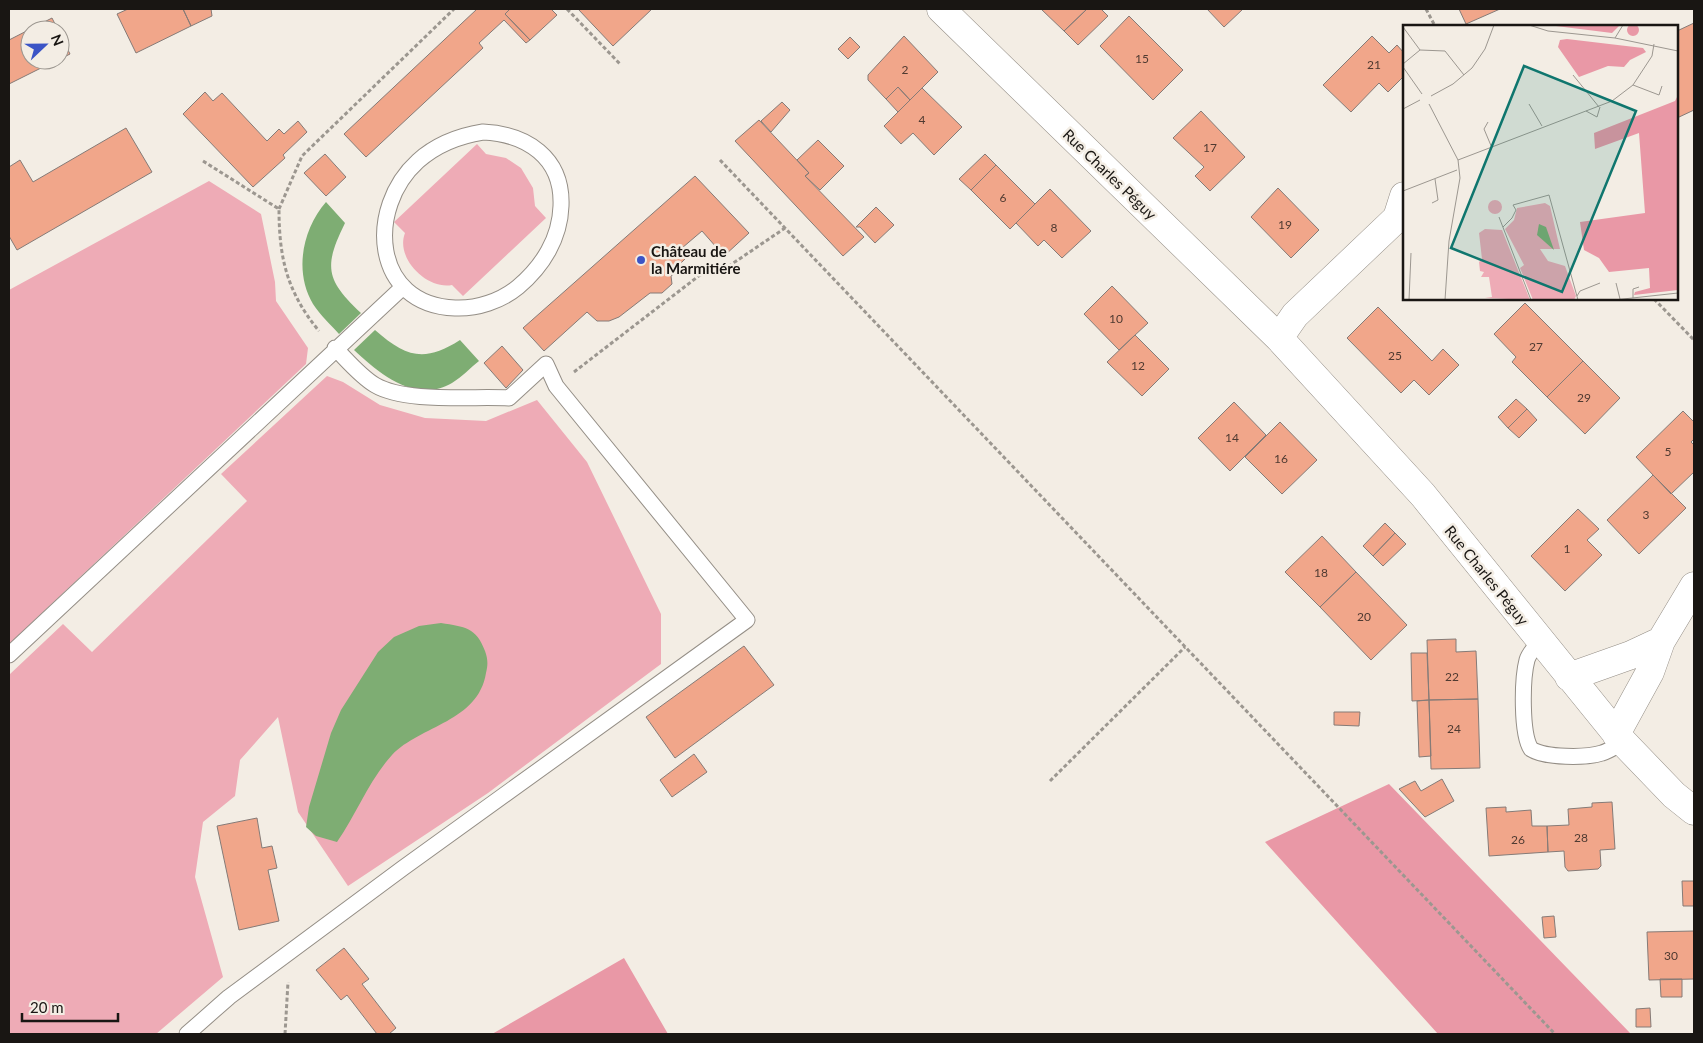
<svg xmlns="http://www.w3.org/2000/svg" width="1703" height="1043" font-family="Lato,sans-serif">
<style>
.green{fill:#eeabb6}
.forest{fill:#e998a6}
.water{fill:#7ead73}
.building{fill:#f1a68a;stroke:#857b77}
.lines{fill:none;stroke-linecap:round;stroke-linejoin:round}
.service-casing{stroke:#948e86;stroke-width:17}
.minor-casing{stroke:#948e86;stroke-width:29}
.path{stroke:#9c9790;stroke-width:3;stroke-dasharray:4 2.5;stroke-linecap:butt}
.service{stroke:#fff;stroke-width:15}
.minor{stroke:#fff;stroke-width:28}
.poi-dot{fill:#3b54c6;stroke:#f3ede4;stroke-width:2}
.labels{text-anchor:middle;dominant-baseline:central;stroke-width:5;stroke-linejoin:round;paint-order:stroke}
.number-label{font-size:12px;fill:#4f3a31}
.street-label{font-size:15px;fill:#191613;stroke:#f3ede4}
.poi-label{font-size:15px;font-weight:bold;fill:#191613;stroke:#f3ede4;text-anchor:start}
.inset-road{fill:none;stroke:#9c9790;stroke-width:1}
.view{fill:#0f766e;fill-opacity:0.15;stroke:#0f766e;stroke-width:2.5}
.inset-edge{fill:none;stroke:#191613;stroke-width:2.5}
</style>
<rect width="100%" height="100%" fill="#f3ede4"/>
<path class="green" d="M477,144L486,154L506,158L521,168L533,188L535,206L546,218L463,296L452,285C427,290 395,258 405,233L394,222Z
M209,181L261,214L275,282L276,301L308,348L306,364L9,644V290Z
M327,376L343,382L380,405L425,418L486,421L537,400L587,462L661,614V664L488,793L348,886L298,812L278,717L240,760L235,796L203,822L195,877L223,977L156,1034H9V675L63,624L92,652L247,501L221,474Z"/>
<path class="forest" d="M1389,784L1631,1034H1438L1265,842Z
M624,958L668,1034H492Z"/>
<path class="water" d="M326,202L345,223C324,266 325,279 361,313L339,334C331,325 320,315 313,304C294,272 302,230 326,202Z
M375,330C406,357 424,363 460,340L479,361C470,368 462,377 452,383C415,404 380,374 354,350Z
M441,623C465,627 476,627 485,651C488,659 488,665 486,673C478,722 421,725 392,755C369,780 356,815 337,842L316,836L306,827L309,807L331,733L341,710L378,652L394,637L419,626Z"/>
<path class="building" d="M128,9H183L191,26L136,53L117,14Z
M183,9H211L212,16L191,26Z
M477,9H510L505,14L530,40L526,43L504,20L479,43L483,48L366,157L344,134Z
M510,9H551L557,15L530,40L505,14Z
M578,9H652L613,46Z
M1041,9H1087L1064,31Z
M1087,9H1101L1108,16L1078,45L1064,31Z
M1207,9H1243L1224,27Z
M1459,9H1500L1466,24Z
M1129,16L1183,70L1153,100L1100,46Z
M52,18L58,30H30V60H57L9,84V40Z
M1694,23V110L1677,118V31Z
M60,34L70,54L60,59Z
M904,36L938,72L910,100L898,87L886,99L868,80V75Z
M1372,36L1389,53L1397,45L1404,53V76L1388,92L1379,83L1351,112L1323,85Z
M850,37L860,47L848,59L838,49Z
M898,87L910,100L898,112L886,99Z
M922,88L962,127L934,155L913,133L901,144L884,126Z
M205,92L213,101L222,93L267,141L279,129L284,134L298,121L307,132L283,155L285,158L253,187L183,114Z
M782,102L790,110L771,132L761,121Z
M1201,111L1245,157L1210,191L1195,176L1204,167L1173,138Z
M759,120L809,173L805,176L864,237L843,256L735,141Z
M126,128L152,172L17,250L9,236V167L20,160L33,182Z
M818,140L844,166L820,190L805,176L809,173L797,160Z
M325,154L346,177L326,196L304,173Z
M985,154L996,165L971,190L959,179Z
M996,165L1035,204L1010,229L971,190Z
M695,176L749,233L724,256L702,231L682,248L689,255L679,265L680,269L671,276L672,284L662,293H650L619,317L609,321H597L587,312L544,351L523,328Z
M1278,188L1319,230L1291,258L1251,217Z
M1050,189L1091,231L1062,258L1044,240L1038,246L1016,223Z
M876,207L894,225L875,243L860,227H856Z
M1112,286L1148,323L1119,350L1084,314Z
M1525,303L1583,361L1547,397L1512,362L1516,357L1494,334Z
M1378,307L1432,361L1443,349L1459,365L1429,395L1414,380L1401,393L1347,338Z
M1135,335L1169,369L1142,396L1107,362Z
M502,346L523,370L506,388L484,363Z
M1583,361L1620,398L1585,434L1547,397Z
M1516,399L1527,409L1508,428L1498,417Z
M1234,402L1266,435L1230,471L1198,438Z
M1527,409L1537,420L1519,438L1508,428Z
M1683,411L1694,422V439L1691,442L1694,445V472L1671,494L1636,457Z
M1280,422L1317,460L1282,494L1245,457Z
M1653,475L1686,508L1639,554L1607,520Z
M1578,509L1599,529L1587,540L1602,555L1565,591L1531,556Z
M1385,523L1395,533L1373,556L1363,546Z
M1395,533L1406,544L1383,566L1373,556Z
M1322,536L1356,572L1320,607L1285,572Z
M1356,572L1407,625L1371,660L1320,607Z
M1456,639V652L1476,651L1478,699L1429,700L1427,640Z
M744,646L774,685L675,758L646,717Z
M1411,653H1427L1429,700L1412,701Z
M1478,699L1480,768L1431,769L1429,700Z
M1429,700L1431,756L1419,757L1417,701Z
M1334,712H1360L1359,726L1334,725Z
M694,754L707,772L672,797L660,780Z
M1442,779L1454,801L1425,817L1399,789L1415,781L1421,791Z
M1612,802L1615,849L1600,850L1601,866L1598,869L1568,871L1565,867L1564,851L1548,852L1547,826L1569,825L1568,809L1592,807V803Z
M1506,807V812L1531,810L1532,826H1547L1548,852L1489,856L1486,808Z
M257,818L262,848L272,846L277,868L268,870L279,921L239,930L217,826Z
M1682,881H1694V906H1683Z
M1554,916L1556,937L1544,938L1542,917Z
M1694,931V979L1649,980L1647,932Z
M344,948L369,979L362,984L396,1028L389,1034H377L347,995L341,1000L316,970Z
M1660,979H1682V997H1661Z
M1650,1008L1651,1027H1636V1009Z"/>
<g class="lines">
<g class="service-casing">
<path id="service" d="M483,132C526,134 563,157 561,206C560,238 543,266 518,287C501,301 477,309 455,308C372,305 366,208 418,161C437,144 458,136 483,132Z
M1540,641C1535,647 1529,653 1527,660C1522,679 1521,734 1531,749C1545,758 1586,758 1602,753C1609,751 1616,746 1623,742
M9,655L403,287
M187,1034L229,997L403,868L747,620L556,386L546,364L509,398C473,396 405,403 375,385C360,376 347,360 335,348"/>
</g>
<g class="minor-casing">
<path id="minor" d="M941,9L1279,338L1423,495L1623,742L1674,795L1694,811
M1279,338L1295,315L1397,218L1404,196
M1569,677L1631,655L1661,641
M1616,734L1650,672L1661,641L1694,586"/>
</g>
<path class="path" d="M567,9L621,65
M1426,9L1435,26
M720,160L1555,1034
M203,161L279,209C279,258 287,292 319,331
M279,209L302,156L454,9
M1654,299L1694,340
M574,372L700,275L729,266L785,228
M1050,781L1185,647
M285,1034L288,982"/>
<use href="#service" class="service"/>
<use href="#minor" class="minor"/>
</g>
<circle class="poi-dot" cx="641" cy="260" r="5"/>
<g class="labels">
<g class="number-label">
<text x="1142" y="58">15</text>
<text x="1374" y="64">21</text>
<text x="905" y="69">2</text>
<text x="922" y="119">4</text>
<text x="1210" y="147">17</text>
<text x="1003" y="197">6</text>
<text x="1285" y="224">19</text>
<text x="1054" y="227">8</text>
<text x="1116" y="318">10</text>
<text x="1536" y="346">27</text>
<text x="1395" y="355">25</text>
<text x="1138" y="365">12</text>
<text x="1584" y="397">29</text>
<text x="1232" y="437">14</text>
<text x="1668" y="451">5</text>
<text x="1281" y="458">16</text>
<text x="1646" y="514">3</text>
<text x="1567" y="548">1</text>
<text x="1321" y="572">18</text>
<text x="1364" y="616">20</text>
<text x="1452" y="676">22</text>
<text x="1454" y="728">24</text>
<text x="1581" y="837">28</text>
<text x="1518" y="839">26</text>
<text x="1671" y="955">30</text>
</g>
<g class="street-label">
<text transform="translate(1110 174) rotate(44)">Rue Charles Péguy</text>
<text transform="translate(1487 575) rotate(51)">Rue Charles Péguy</text>
</g>
<g class="poi-label">
<text x="651" y="251">Château de<tspan x="651" dy="17">la Marmitiére</tspan></text>
</g>
</g>
<g transform="translate(1403 25)">
<rect width="275" height="275" fill="#f3ede4"/>
<path d="M85 182a7 7 0 1 1 14 0a7 7 0 1 1-14 0ZM142,178L147,181L157,224H137L145,236L162,241L173,271L171,275H130L117,243L121,240L102,204L111,195L114,183ZM82,204L99,205L127,275L82,273L89,272L86,252H78L81,247L77,246L76,237L79,234L76,208Z" fill="#eeabb6"/>
<path d="M224 5a6 6 0 1 1 12 0a6 6 0 1 1-12 0ZM145,0H217L209,8ZM164,14L240,23L243,27L227,35L221,42L205,41L176,52L155,22L157,15ZM275,70V265L231,270L232,267L247,263L246,243L206,247L196,233L181,225L177,197L242,188L236,108L192,124L191,108L272,76Z" fill="#e998a6"/>
<path d="M136,199L143,202L151,225L134,210Z" fill="#7ead73"/>
<path class="inset-road" d="M126,0L145,6L212,13L275,26M0,2L17,25L42,26L61,50M212,13L220,0M0,39L17,25M0,42L19,69M170,50L196,82M230,60L256,70L259,61M28,71L50,59L69,43L82,24L91,0M26,79L55,135L57,153L46,216L42,275M126,79L139,101M0,84L17,75M183,86L194,92L197,82M85,97L81,104L89,123M55,135L209,76L230,60L249,31L251,19M0,166L54,145M29,178L35,175L32,154M96,192L128,275M100,202L109,193L113,185L110,180L146,170L175,275M213,258L217,274M174,271L177,266L197,258M230,273V264L236,262M6,275L8,228M211,275L275,268"/>
<path class="view" d="M121,41L233,86L159,267L48,223Z"/>
<rect width="275" height="275" class="inset-edge"/>
</g>
<rect width="1703" height="1043" fill="none" stroke="#191613" stroke-width="20"/>
<g transform="translate(45 45) rotate(68)"><circle r="24" fill="#f3ede4" stroke="#9c9790"/>
<path d="M0-4L9 19L0 12L-9 19Z" fill="#3b54c6"/>
<text y="-8" font-size="14" font-weight="bold" text-anchor="middle" fill="#191613">N</text>
</g>
<path d="M22 1013v8h96v-8" fill="none" stroke="#191613" stroke-width="2.5"/>
<text x="30" y="1013" font-size="15" fill="#191613" stroke="#f3ede4" stroke-width="4" paint-order="stroke">20 m</text>
</svg>
